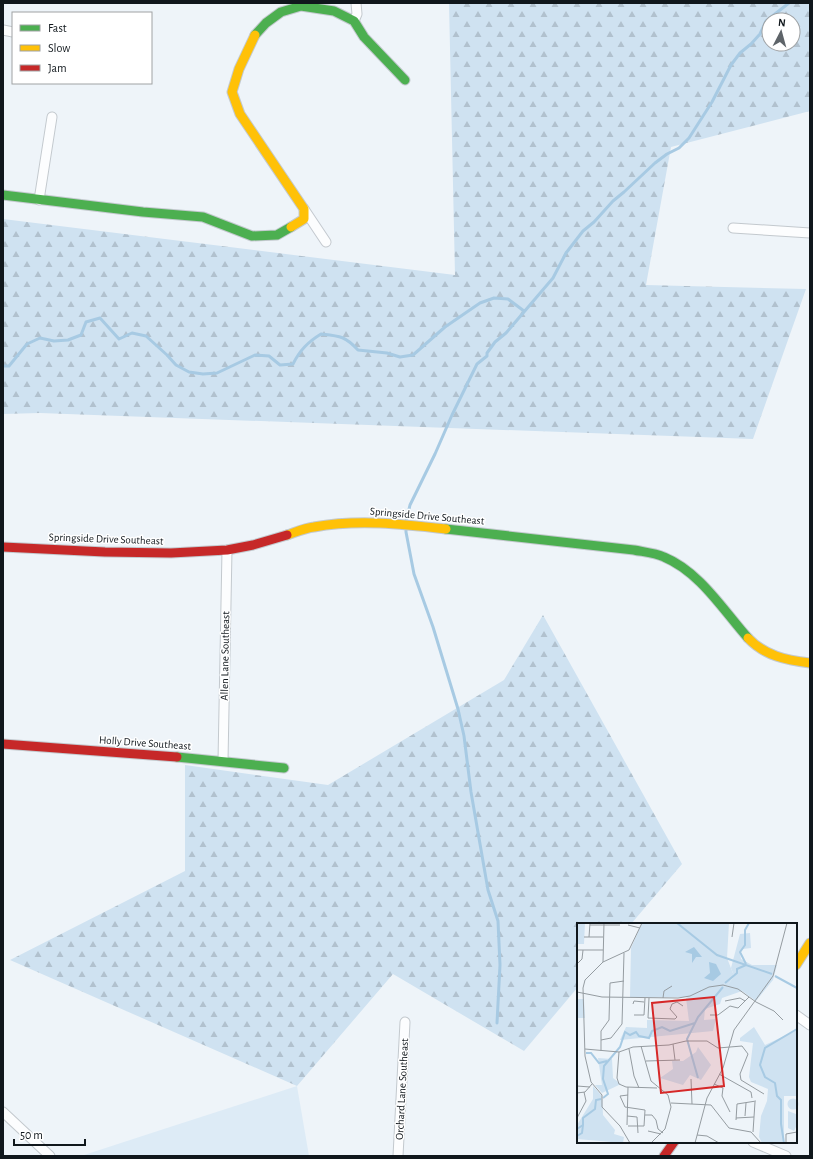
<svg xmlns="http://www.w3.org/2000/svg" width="813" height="1159" font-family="'Alegreya Sans',sans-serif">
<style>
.built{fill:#ddebf6}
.forest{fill:url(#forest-firs);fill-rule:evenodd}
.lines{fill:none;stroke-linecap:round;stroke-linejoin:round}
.stream{stroke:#a7cae3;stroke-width:3}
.street-casing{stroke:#c3c9ce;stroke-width:11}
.fast-casing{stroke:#c3c9ce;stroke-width:11}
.slow-casing{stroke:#c3c9ce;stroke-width:11}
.jam-casing{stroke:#c3c9ce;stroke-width:11}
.street{stroke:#fcfdfe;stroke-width:9}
.fast{stroke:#4caf50;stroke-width:9}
.slow{stroke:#ffc107;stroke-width:9}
.jam{stroke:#c62828;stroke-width:9}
.labels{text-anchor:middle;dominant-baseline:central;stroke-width:3;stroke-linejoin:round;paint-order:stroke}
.street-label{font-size:11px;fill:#10171c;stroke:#fff}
.inset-river{fill:none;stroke:#a7cae3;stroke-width:2}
.inset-road{fill:none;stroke:#959ca1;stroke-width:1}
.view{fill:#d62828;fill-opacity:0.15;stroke:#d62828;stroke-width:2}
.inset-edge{fill:none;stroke:#10171c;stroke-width:2}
</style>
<defs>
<pattern id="forest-firs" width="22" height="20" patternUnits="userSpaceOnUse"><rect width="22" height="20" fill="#cfe2f1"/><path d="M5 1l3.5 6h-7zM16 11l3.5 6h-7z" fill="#b1c1ce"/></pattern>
</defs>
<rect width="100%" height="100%" fill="#eef4f9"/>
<path class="built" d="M297,1086L309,1156H81L170,1127Z"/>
<path class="forest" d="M449,3H810V111L671,147L646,285L806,289L753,439L40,413L3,414V219L455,275ZM769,20H793V44H769Z
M543,615L682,864L631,924H578V987L524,1051L393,974L297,1086L10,960L185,871V765L328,785L504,680Z"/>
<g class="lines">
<path class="stream" d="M3,366H9L27,344L40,338L54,341L68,340L81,335L86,322L100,318L119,339L132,333L146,336L167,355L176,365L189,372L203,374L217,373L255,355L269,356L280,365L293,364C300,350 308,342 321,334C340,336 345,336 358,350L387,353L400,357L413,355L445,327L480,303L494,298L508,299L524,311
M406,522L410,505L435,454L452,415L477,364L487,356V353L495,342L506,333L553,278L566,253L583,231L594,222L613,201L624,192L655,163L667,154L679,148L689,138L712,102L731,65L740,53L751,44L760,34L766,21L789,3
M406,527V532L414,574L433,627L458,709L464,736L471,792L488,890L498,921L500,965L497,1023"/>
<g class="street-casing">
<path id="street" d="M354,21L357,14L356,3
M3,30L13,32
M39,200L52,117
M304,209L326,242
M733,228L810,233
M223,761L227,550
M796,1015L810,1025
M3,1112L50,1156
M753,1142L786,1156
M398,1156L405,1022"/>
</g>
<g class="fast-casing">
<path id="fast" d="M255,35L266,23L281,12L301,6L334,11L354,21L364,37L405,80
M3,195L143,212L203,217L252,236L277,235L291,227
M446,529L634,550C644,552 655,553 664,557C700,572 723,610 748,638
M177,757L284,768"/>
</g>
<g class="slow-casing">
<path id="slow" d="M255,35L239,69L232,92L240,114L304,209V219L291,227
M287,535C296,532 305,528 314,527C358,519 402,524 446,529
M748,638C765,656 786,660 810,663
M796,965L810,943"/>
</g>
<g class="jam-casing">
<path id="jam" d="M3,547L105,552L171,553L227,550L253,545L287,535
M3,744L177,757
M664,1156L674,1142"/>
</g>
<use href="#street" class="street"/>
<use href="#fast" class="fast"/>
<use href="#slow" class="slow"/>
<use href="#jam" class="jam"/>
</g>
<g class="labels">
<g class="street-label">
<text transform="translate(427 516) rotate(5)">Springside Drive Southeast</text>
<text transform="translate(106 539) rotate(2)">Springside Drive Southeast</text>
<text transform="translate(225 656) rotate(-89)">Allen Lane Southeast</text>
<text transform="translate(145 743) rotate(4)">Holly Drive Southeast</text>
<text transform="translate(402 1089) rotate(-87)">Orchard Lane Southeast</text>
</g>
</g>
<g transform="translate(577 923)">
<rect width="220" height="220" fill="#eef4f9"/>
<path d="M65,0H152L150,35L157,53L150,63L113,74H53L54,25Z" fill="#cfe2f1"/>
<path d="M0,0H8L7,21H0ZM173,10L174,25L166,26L163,30L164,36L175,42H200L196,57L179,78L165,68L145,75L143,81L128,86L127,97L139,96L136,108L43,117L49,104L70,105V97L112,98L109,75L129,65L150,63L157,53L154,45L163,11ZM0,76H7L8,95H0ZM177,104L188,122L220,107V173H207V220H185L182,214L184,193L190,178L191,166L174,159L172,154L176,120L163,118V115ZM121,124L134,142L124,157L113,152L106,162L83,155L96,146L95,138H106L119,129ZM21,135L35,136L36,155L44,161L25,170L18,162H25ZM16,163L25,173L26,192L38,207L37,211L47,214L46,220L0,216V202L16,176Z" fill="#cfe2f1"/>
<path d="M210.5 181a5.5 5.5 0 1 1 11 0a5.5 5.5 0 1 1-11 0ZM211,188L219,191V204L217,208L211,205Z" fill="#cfe2f1"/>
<path d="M117,24L125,34H119L115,40V31L108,29ZM132,39L139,41L144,51L136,58L127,55L133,50Z" fill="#a7cae3"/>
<path class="inset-river" d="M100,0L140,32L195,51M169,41L163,29L168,22V7L172,0M198,53L220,65M148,60L160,50V46L169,42M9,130H14L22,140L30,138M121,155L110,116L121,94L146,64M26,175L31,171L26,156L27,143L43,124L48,109L53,112L59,109L62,113L72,115L75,108L85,104L93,108L118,100M0,206L6,202V195L18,186L19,177L24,176M0,213L5,210L6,202M207,220L204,201V177L200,173L198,160L188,154L183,142L188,125L220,106"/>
<path class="inset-road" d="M13,2H43M51,2L63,5M7,14H26M12,14L13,0M155,14L157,0M0,27H6L5,36L0,41M6,27H26M26,39L27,0M0,69L25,74L101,75L113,73L132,64L146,62L161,66L179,79M72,75L71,95L98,96L100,94L93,86L95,81L100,79L106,83M86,75L87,68L95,63M148,78L163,75L168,78M179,79L197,88L206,97M56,81L57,78L67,79M57,92H67L68,75M133,92H141L153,83L161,85L172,74M24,117L34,115L45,101L47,30M96,121L98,137M64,123L74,158L91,172L94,184L88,206L74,220M8,126L42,129L56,124L92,122L109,118H130L141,125L165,123L171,131L163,151L164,157L187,171M52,126L57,153L62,165M24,128V108L32,97L33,60L47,58M42,129L40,155L42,161L49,164L80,165M69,138L103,137M142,151L174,169L175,175M114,156L115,181M137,161L146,165L145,173L153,189M0,163L13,164M0,170L8,169L15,161M51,172L43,173L48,184L68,187L67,203H51M94,180L134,182L152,205L174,209L184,220M68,192H75L79,197L81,206L86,210M50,193L60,194L61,210M168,193L169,180M0,195L9,178L7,169M159,195L177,194M159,197L160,181L179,178M50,202L51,164M71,208L84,211M176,209L178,179M120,212L130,213L142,220M53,220L43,203L25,184V172L14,159L8,133L6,65L8,57L26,39L52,27L65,0M118,220L130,175L146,145L157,107L196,53L210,0M209,220V211L220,209"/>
<path class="view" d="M137,74L147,163L84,170L75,80Z"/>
<rect width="220" height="220" class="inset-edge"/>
</g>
<rect width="813" height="1159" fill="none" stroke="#10171c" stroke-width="8"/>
<rect x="12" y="12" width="140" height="72" fill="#ffffff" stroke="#9fa2a4"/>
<rect x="20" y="25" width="20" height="6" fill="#4caf50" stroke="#9fa2a4"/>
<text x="48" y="32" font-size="12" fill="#10171c">Fast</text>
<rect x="20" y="45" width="20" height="6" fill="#ffc107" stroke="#9fa2a4"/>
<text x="48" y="52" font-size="12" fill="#10171c">Slow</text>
<rect x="20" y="65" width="20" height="6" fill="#c62828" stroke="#9fa2a4"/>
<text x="48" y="72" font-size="12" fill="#10171c">Jam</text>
<g transform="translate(781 32) rotate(6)"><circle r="19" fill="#ffffff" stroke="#9fa2a4"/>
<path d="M0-3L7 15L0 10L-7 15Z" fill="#5e6469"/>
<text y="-6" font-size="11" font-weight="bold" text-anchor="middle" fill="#10171c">N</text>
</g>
<path d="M14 1139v6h71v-6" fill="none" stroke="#10171c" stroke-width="2"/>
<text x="20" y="1139" font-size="12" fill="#10171c" stroke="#ffffff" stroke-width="3" paint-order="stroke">50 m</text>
</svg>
